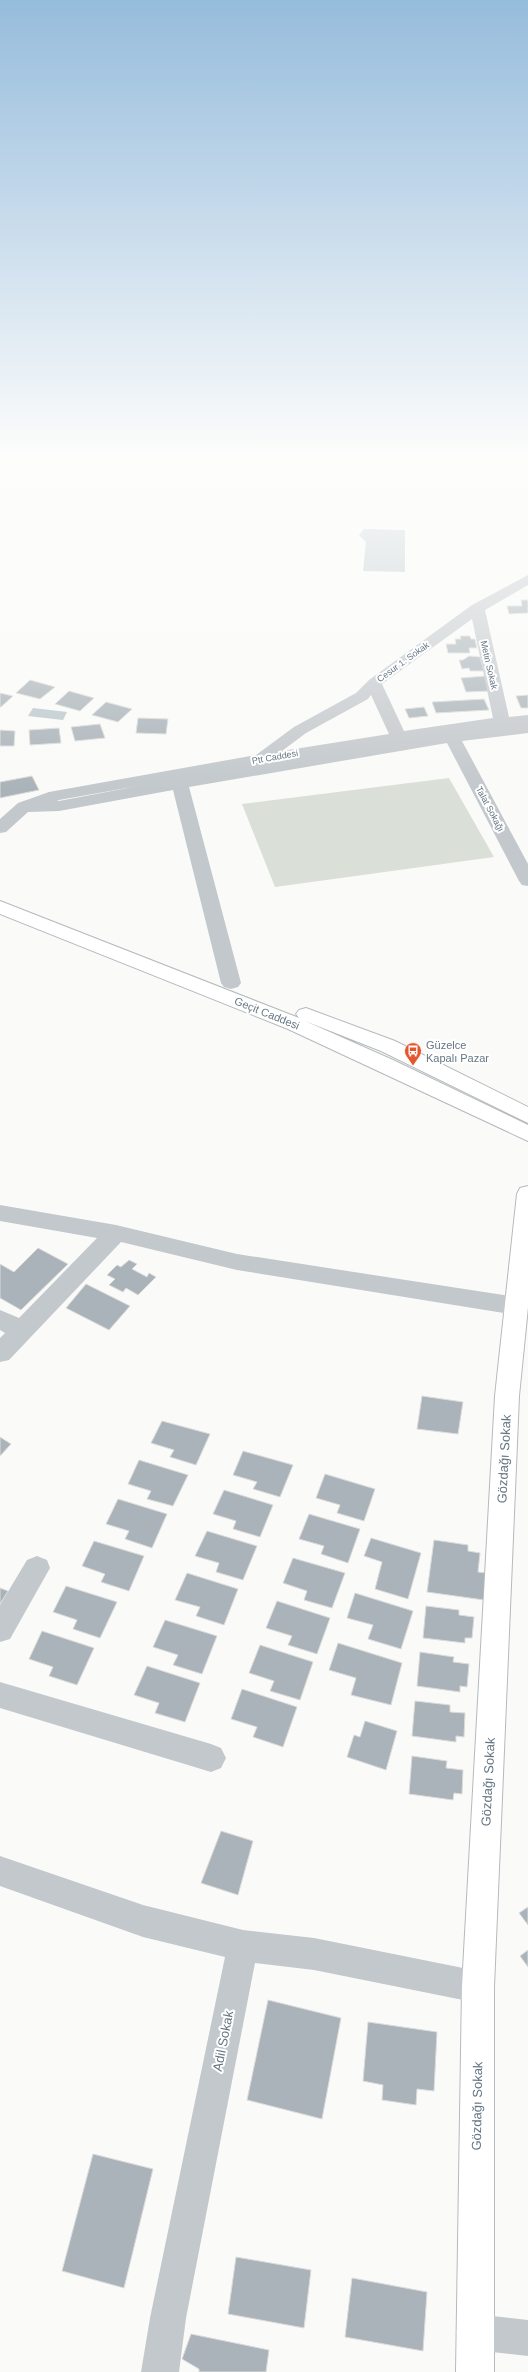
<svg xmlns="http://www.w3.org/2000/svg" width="528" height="2372" font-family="Helvetica,sans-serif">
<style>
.green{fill:#dadfd7}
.water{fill:#bbc7cb}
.building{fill:#aab3b9;stroke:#dcdcda}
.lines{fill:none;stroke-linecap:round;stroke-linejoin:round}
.major-casing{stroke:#b5babe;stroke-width:2}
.minor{fill:#c3c8cc;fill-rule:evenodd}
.major{fill:#fff;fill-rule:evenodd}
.labels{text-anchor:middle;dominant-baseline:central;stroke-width:4;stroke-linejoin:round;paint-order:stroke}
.far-street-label{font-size:9px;fill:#657683;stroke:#fff}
.street-label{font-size:11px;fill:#657683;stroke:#fff}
.poi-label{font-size:11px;fill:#657683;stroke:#fff;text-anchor:start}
.near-street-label{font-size:13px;fill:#657683;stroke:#fff}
</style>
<rect width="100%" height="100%" fill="#fafaf8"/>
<path class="green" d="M449,778L494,857L275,887L242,804Z"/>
<path class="water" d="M364,529L405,530V572L363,571L366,542L359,535Z
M33,708L67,712L63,720L28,716Z"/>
<path class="building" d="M521,600H528V613L509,614L507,606H522Z
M460,636H470L471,639H475L477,648H469L470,653H448L446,644H456L455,639H461Z
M469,656L480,657L484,671H470L469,668L462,669L459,660H463Z
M485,676L490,691L466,692L461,678Z
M30,680L55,687L40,699L16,693Z
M69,691L94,698L80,711L55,704Z
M0,693L13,696L1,707H0Z
M528,695V708H521L516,696Z
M484,699L489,710L436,713L432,702Z
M106,702L132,709L118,722L92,715Z
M424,707L428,716L409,718L405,709Z
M138,718L168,719L166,734L136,733Z
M100,724L105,738L75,741L71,727Z
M59,728L61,743L30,745L29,730Z
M0,730L15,731L14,746H0Z
M32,776L39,790L0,798V782Z
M38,1248L68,1264L21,1310L0,1298V1264L14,1272Z
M129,1260L137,1264L132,1269L147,1277L149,1273L156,1277L138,1295L126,1288L123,1292L109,1285L115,1279L107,1275L117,1265L121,1267Z
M86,1284L130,1306L109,1330L66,1308Z
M422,1396L463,1402L458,1434L417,1429Z
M162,1421L210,1434L196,1465L170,1457L174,1450L151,1443Z
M0,1437L11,1444L0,1456Z
M243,1451L293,1465L280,1497L253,1489L257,1482L233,1475Z
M139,1460L188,1475L173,1506L147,1499L151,1491L128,1484Z
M325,1474L375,1489L364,1521L337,1513L340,1505L316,1498Z
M224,1490L273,1505L260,1537L233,1529L236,1521L213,1514Z
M118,1499L167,1514L152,1548L125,1539L129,1531L106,1524Z
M309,1514L360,1529L348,1563L321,1554L324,1546L299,1539Z
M207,1531L257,1546L243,1580L216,1572L219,1563L195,1556Z
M371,1538L421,1553L408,1599L375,1589L382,1562L364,1556Z
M434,1540L468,1545V1551L480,1553L478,1572L486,1573L484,1600L427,1592Z
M94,1541L144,1556L129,1591L101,1582L105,1574L82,1566Z
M293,1558L345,1573L332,1608L304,1600L307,1591L283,1583Z
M187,1573L238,1589L224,1625L196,1616L200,1607L175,1600Z
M66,1586L117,1602L100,1638L73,1629L77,1620L53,1612Z
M0,1588L8,1591L0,1604Z
M355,1593L413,1611L401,1649L368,1639L373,1625L347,1618Z
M277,1601L330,1618L317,1654L288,1645L292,1636L266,1628Z
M426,1606L459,1610V1615L474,1617L472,1638H465V1643L423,1638Z
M165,1620L217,1636L202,1674L173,1665L178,1655L153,1647Z
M42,1631L94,1648L77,1685L49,1676L53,1667L29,1659Z
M338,1643L402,1663L391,1705L351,1695L356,1678L329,1670Z
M260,1645L313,1662L300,1700L270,1691L274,1681L249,1673Z
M420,1652L454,1657L453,1662L469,1664L467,1687L460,1686V1692L417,1686Z
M147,1666L200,1683L185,1722L155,1713L159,1703L134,1695Z
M242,1689L297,1707L283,1747L253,1737L257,1727L231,1719Z
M415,1701L450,1705V1712L465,1713L464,1737L456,1736V1742L412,1736Z
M365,1721L397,1731L386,1770L347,1757L354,1735L360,1737Z
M412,1756L447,1761L446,1768L463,1770L462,1794L454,1793L453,1800L409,1794Z
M221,1831L253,1841L238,1895L201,1883Z
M528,1907V1925L519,1913Z
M528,1950V1967L520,1956Z
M268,2000L341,2018L322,2119L247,2100Z
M368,2022L437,2032L434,2091L417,2089L416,2105L382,2100L383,2085L363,2081Z
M93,2154L153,2169L124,2288L62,2271Z
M236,2257L311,2270L304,2328L228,2314Z
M352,2278L427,2292L423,2351L345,2337Z
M191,2334L269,2350L266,2372H199V2369L182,2359Z"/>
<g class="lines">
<g class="major-casing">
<path id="major" d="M0,901L299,1018L296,1014L299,1010L306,1008L395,1041L528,1107V1123L381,1051L305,1021L393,1060L528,1125V1141L288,1029L0,914Z
M528,1186V1307L519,1396L494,1987V2372H456L462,1987L495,1396L517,1194L520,1188Z"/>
</g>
<path class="minor" d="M528,575V585L485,610L509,717L528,715V733L462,741L528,864V886L522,885L519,881L447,743L189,787L241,983L238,987L231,989L224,987L221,983L173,790L59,811L28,812L6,832L0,833V819L18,803L49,792L256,755L294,727L356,693L369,680L472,605ZM472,619L493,718L404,731L382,684ZM371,695L389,734L282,751L306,733L368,699ZM138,786L59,801H57L59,800Z
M0,1205L116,1225L237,1254L516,1297L524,1300L528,1306L524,1312L516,1315L237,1270L121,1242L9,1360L0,1362V1338L5,1333L0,1330V1310L19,1318L97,1238L0,1221Z
M37,1556L47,1560L50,1568L10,1639L0,1642V1605L27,1560Z
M0,1682L211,1744L221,1748L226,1758L221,1768L211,1772L0,1708Z
M0,1856L143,1905L243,1930L314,1938L478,1971L489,1976L494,1987L489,1998L478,2003L314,1970L255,1963L186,2318L179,2372H141L150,2318L225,1957L143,1937L0,1886Z
M474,2314L528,2320V2356L474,2350L461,2345L456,2332L461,2319Z"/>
<use href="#major" class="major"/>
</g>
<linearGradient id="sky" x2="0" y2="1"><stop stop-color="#96bcdc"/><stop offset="0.58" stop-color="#fdfdfc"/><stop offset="1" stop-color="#fdfdfc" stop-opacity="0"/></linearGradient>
<rect width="528" height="790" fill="url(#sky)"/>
<defs>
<g id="bus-pin" transform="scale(0.9)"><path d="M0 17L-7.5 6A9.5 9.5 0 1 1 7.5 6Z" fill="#e4572e" stroke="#fff"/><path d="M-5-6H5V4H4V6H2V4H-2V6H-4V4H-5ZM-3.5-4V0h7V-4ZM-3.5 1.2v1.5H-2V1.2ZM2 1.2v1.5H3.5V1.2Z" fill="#fff"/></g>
</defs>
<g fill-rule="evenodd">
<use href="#bus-pin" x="413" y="1051"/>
</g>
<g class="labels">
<g class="far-street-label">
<text transform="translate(403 662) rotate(-36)">Cesur 1. Sokak</text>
<text transform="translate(489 665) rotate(77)">Metin Sokak</text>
<text transform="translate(275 757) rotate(-10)">Ptt Caddesi</text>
<text transform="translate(490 809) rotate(62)">Talat Sokağı</text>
</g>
<g class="street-label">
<text transform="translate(267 1013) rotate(22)">Geçit Caddesi</text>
</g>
<g class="poi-label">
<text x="426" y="1045">Güzelce<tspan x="426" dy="13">Kapalı Pazar</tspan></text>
</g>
<g class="near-street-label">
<text transform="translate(504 1459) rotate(-87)">Gözdağı Sokak</text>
<text transform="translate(488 1782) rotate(-87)">Gözdağı Sokak</text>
<text transform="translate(223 2041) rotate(-79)">Adil Sokak</text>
<text transform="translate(477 2106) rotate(-89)">Gözdağı Sokak</text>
</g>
</g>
</svg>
